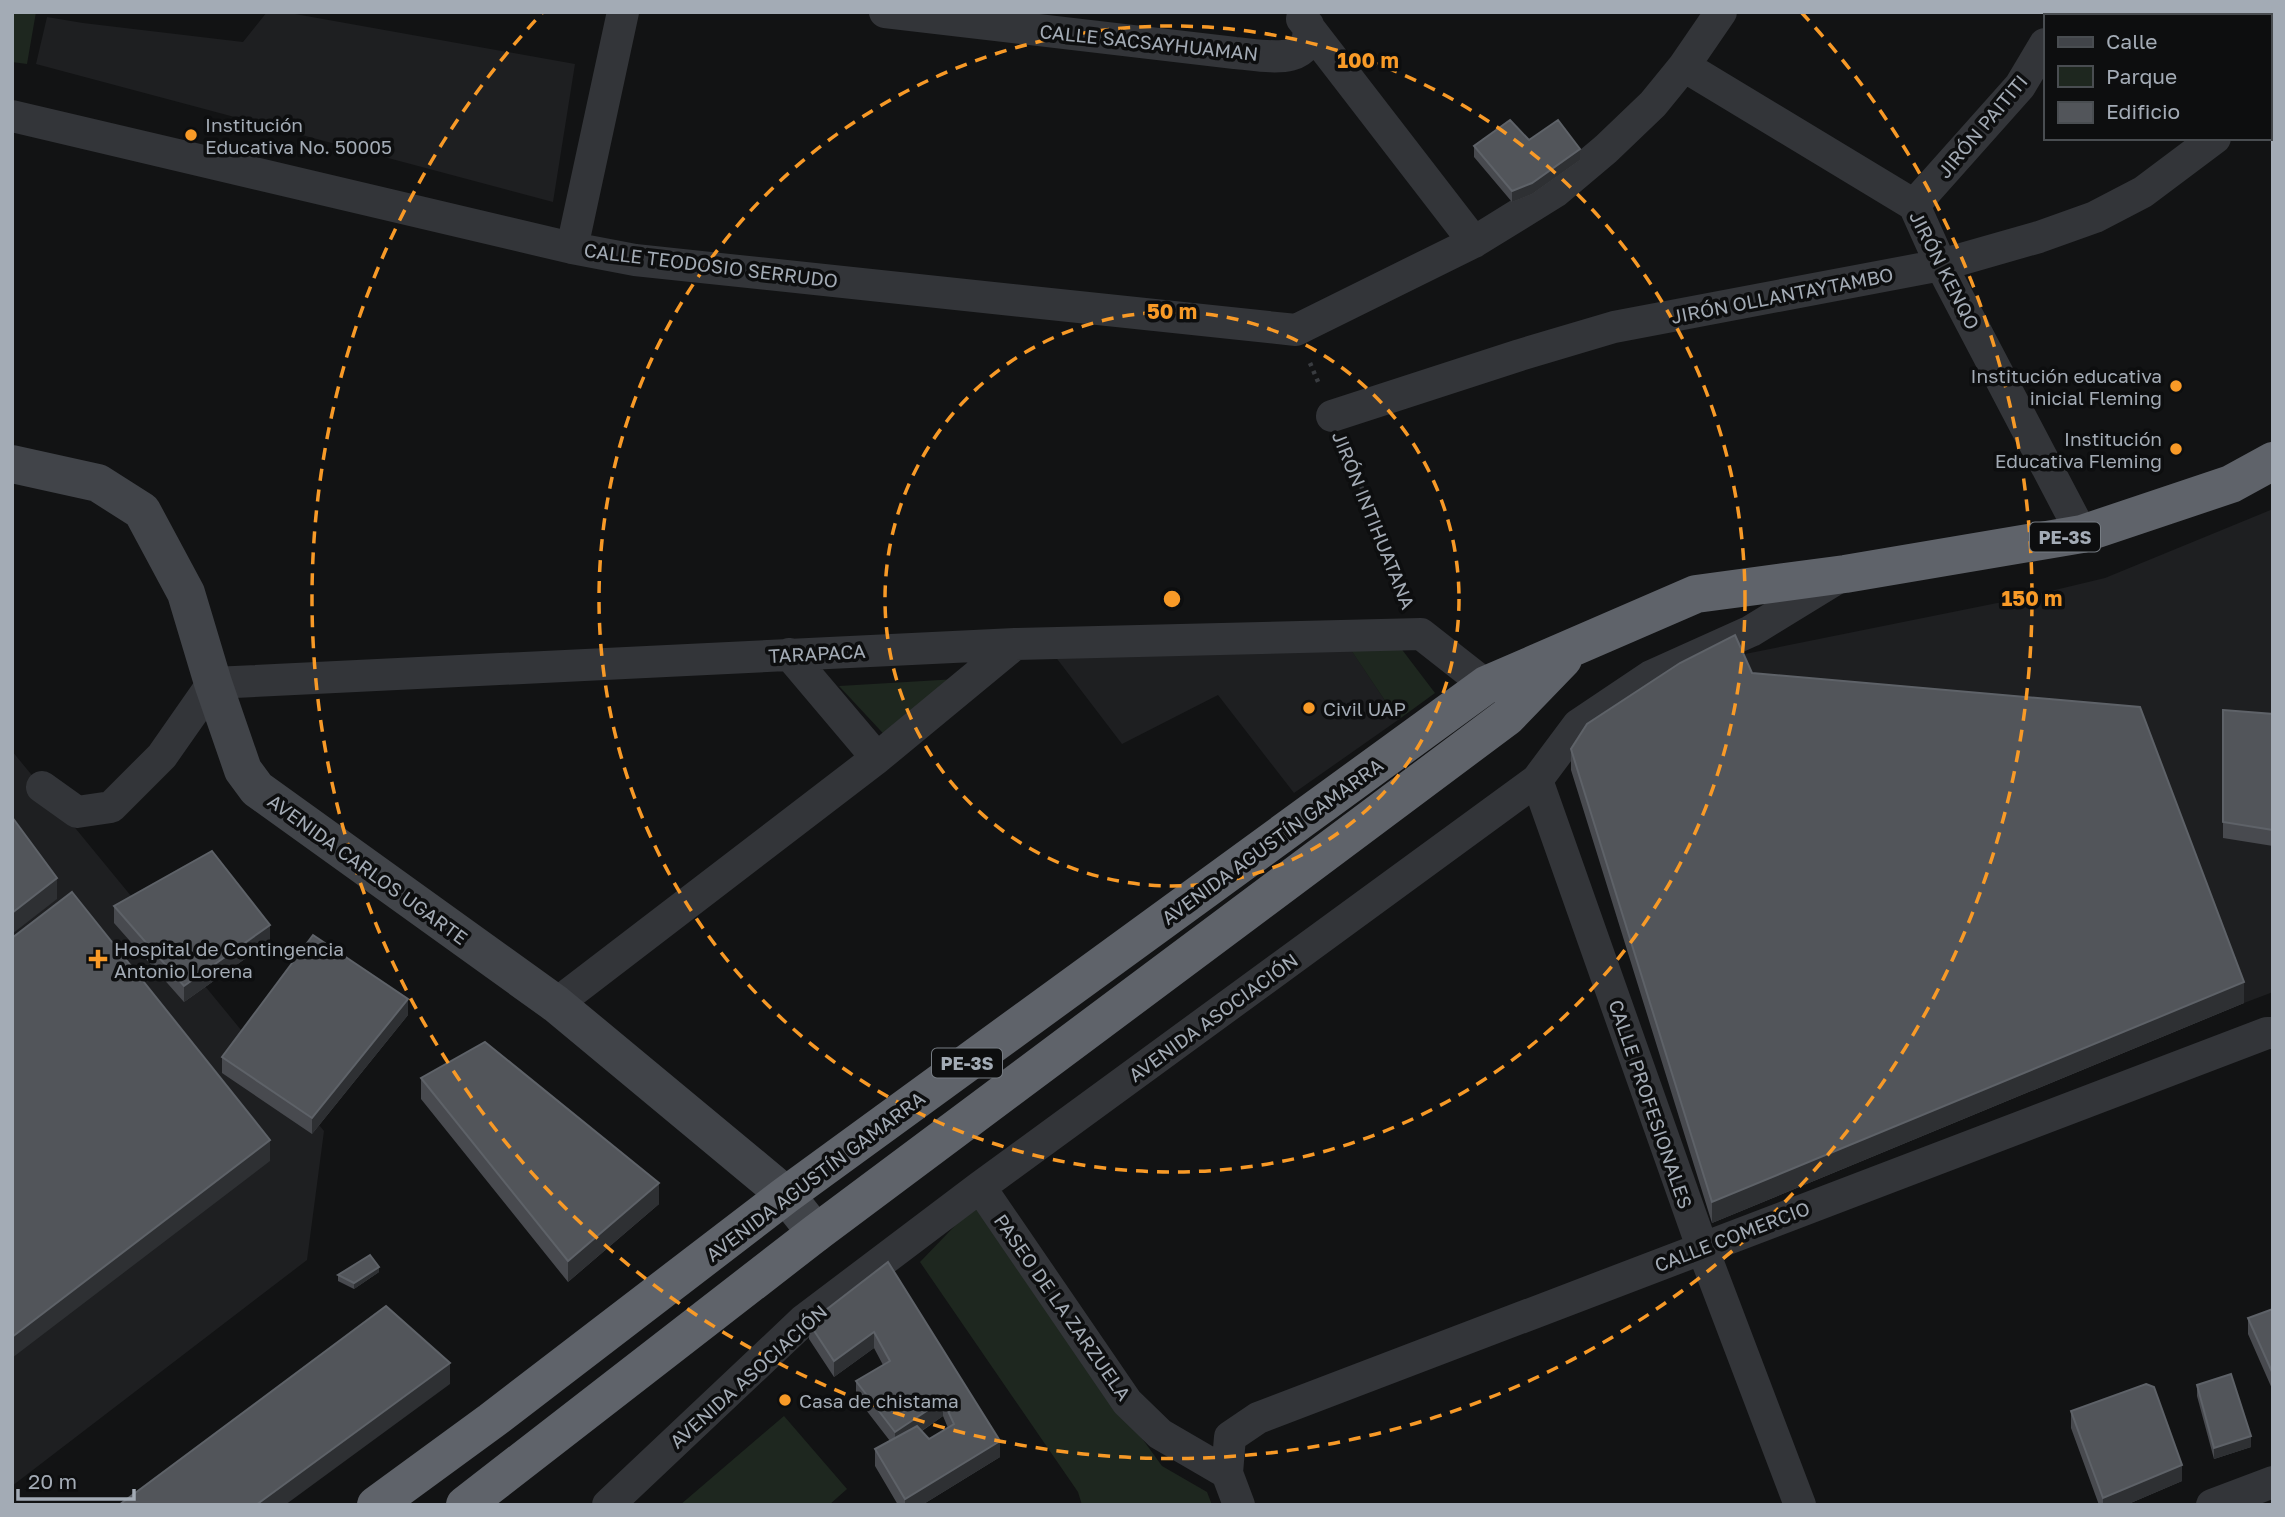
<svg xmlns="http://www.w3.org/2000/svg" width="2285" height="1517" font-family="'Golos Text',sans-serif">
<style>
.built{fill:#1e1f21}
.green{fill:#1e271f}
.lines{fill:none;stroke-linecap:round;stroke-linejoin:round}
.path{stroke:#393c40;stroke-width:4.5;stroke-dasharray:3.5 5;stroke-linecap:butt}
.street{stroke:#333539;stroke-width:32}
.secondary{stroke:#414449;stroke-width:38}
.highway{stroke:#5f636a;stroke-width:38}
.wall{fill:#484a4f;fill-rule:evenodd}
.shaded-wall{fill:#2e3033}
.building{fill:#52555a;stroke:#5e6268;stroke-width:2}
.ring{fill:none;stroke:#f89a27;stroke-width:3.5;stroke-dasharray:12 9}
.poi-dot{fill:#f89a27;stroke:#0d0e0f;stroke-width:2.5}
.labels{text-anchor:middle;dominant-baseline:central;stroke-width:7;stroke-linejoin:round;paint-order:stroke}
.shield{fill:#0d0e0f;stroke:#767c83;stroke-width:2}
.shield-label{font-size:18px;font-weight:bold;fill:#a3abb5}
.street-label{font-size:19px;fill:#a3abb5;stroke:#0d0e0f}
.poi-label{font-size:19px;fill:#a3abb5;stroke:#0d0e0f;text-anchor:start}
.centre{fill:#f89a27;stroke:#0d0e0f;stroke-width:3.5}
.ring-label{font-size:21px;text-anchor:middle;font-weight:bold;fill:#f89a27;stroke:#0d0e0f;stroke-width:7;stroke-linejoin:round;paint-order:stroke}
</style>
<rect width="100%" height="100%" fill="#121314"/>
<path class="built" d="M267,12H284L575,64L553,202L36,64L47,17L83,23L243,42Z
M2273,509V992L2244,1003L2140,728L1752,694L1735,656L2022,598L2105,578Z
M1342,636L1398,720L1294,793L1218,695L1122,744L1048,647Z
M12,751L324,1131L307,1260L12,1486Z"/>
<path class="green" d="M12,12H36L27,64L12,62Z
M1349,647H1400L1435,693L1398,720Z
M957,679L893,744L839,686Z
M974,1206L1162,1466L1207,1492L1212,1505H1082L1078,1492L920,1262Z
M784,1416L847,1489L829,1505H680Z"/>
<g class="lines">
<path class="path" d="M1310,363L1319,384
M1345,447L1408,601"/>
<path class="street" d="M885,12L1235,53C1263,55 1314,68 1308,25
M2062,16L2064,12
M1302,19L1474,242
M1684,66L1914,205L1941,265L2082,534
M2269,97L2273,94
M12,116L572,248L635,260L1296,330L1474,242L1555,192L1606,149L1653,104L1684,66L1721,12
M1914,205L2020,86L2045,44
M572,248L623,12
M1332,416L1520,355L1614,327L1941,265L2039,237L2095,217L2143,192L2215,138
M789,654L877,758
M1537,780L1702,1247L1800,1505
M42,787L77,812L111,807L162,756L213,683L1015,644L1421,634L1486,685
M556,1004L877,758L1015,644
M980,1187L1127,1402L1160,1434L1227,1473L1239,1505
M1227,1473L1230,1437L1258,1418L2267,1033H2273
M608,1505L804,1320L980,1187L1537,780L1578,725L1651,676L1751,631L1839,577
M2212,1505L2273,1482"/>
<path class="secondary" d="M12,464L98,483L142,511L186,593L213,683L243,770L257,789L556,1004L786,1195L816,1233"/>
<path class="highway" d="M376,1505L491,1421L786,1195L1486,685L1696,594L1845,574L2082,534L2231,484L2273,461
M465,1505L816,1233L1507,717L1563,659"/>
</g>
<path class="wall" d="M1529,140L1580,160L1532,194L1512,202L1474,157V146Z
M2223,710L2273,714V846L2223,838Z
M1571,749L2244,1003L1712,1223L1571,770Z
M114,906L270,941L184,1002L114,923Z
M408,1015L312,1134L222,1073V1057Z
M421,1078L659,1204L568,1282L421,1099Z
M888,1262L1000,1457L922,1505H898L875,1466V1449L890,1441L856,1397V1381L883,1365L874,1348L834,1377L809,1339V1323ZM943,1416L948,1428L929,1439L922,1431Z
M379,1272L354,1289L338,1281V1275Z
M2273,1309V1391L2248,1334V1318Z
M2197,1385L2251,1447L2214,1459L2197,1396Z
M2071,1411L2182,1481L2126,1505H2099L2071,1428Z"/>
<path class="shaded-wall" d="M1580,149V160L1532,194L1512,202V191Z
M57,878V899L12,934V913Z
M270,925V941L184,1002V986Z
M2244,982V1003L1712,1223V1202Z
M408,999V1015L312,1134V1118Z
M270,1140V1161L12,1358V1337Z
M659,1183V1204L568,1282V1261Z
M379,1267V1272L354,1289V1283Z
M874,1332V1348L834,1377V1361Z
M450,1363V1384L285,1505H256Z
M943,1400V1416L895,1449V1432Z
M2251,1436V1447L2214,1459V1448Z
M1000,1441V1457L922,1505H905V1499Z
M2182,1465V1481L2126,1505H2103V1498Z"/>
<path class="building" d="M1510,120L1529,140L1558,120L1580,149L1532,183L1512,191L1474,146Z
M1735,635L1752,673L2140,707L2244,982L1712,1202L1571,749L1587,724L1680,663Z
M2223,710L2273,714V830L2223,822Z
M12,817L57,878L12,913Z
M212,851L270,925L184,986L114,906Z
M72,892L270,1140L12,1337V938Z
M313,935L408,999L312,1118L222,1057Z
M485,1042L659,1183L568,1261L421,1078Z
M370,1255L379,1267L354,1283L338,1275Z
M888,1262L1000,1441L905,1499L875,1449L917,1426L929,1439L954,1424L943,1400L895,1432L856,1381L890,1361L874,1332L834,1361L809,1323Z
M386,1306L450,1363L256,1505H119Z
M2273,1309V1374L2248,1318Z
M2231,1374L2251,1436L2214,1448L2197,1385Z
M2146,1384L2154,1387L2182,1465L2103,1498L2071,1411Z"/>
<g class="ring">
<circle cx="1172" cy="599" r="287"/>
<circle cx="1172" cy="599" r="573"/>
<path d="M1801 12A860 860 0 1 1 543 12"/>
</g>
<g class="poi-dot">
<circle cx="191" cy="135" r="7"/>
<circle cx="2176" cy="386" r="7"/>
<circle cx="2176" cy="449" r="7"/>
<circle cx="1309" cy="708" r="7"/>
<path d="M94.5 948.5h7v7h7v7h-7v7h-7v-7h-7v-7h7z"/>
<circle cx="785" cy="1400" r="7"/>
</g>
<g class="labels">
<g class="shield">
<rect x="2030" y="522.5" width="70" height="29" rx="5"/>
<rect x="932" y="1048.5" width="70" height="29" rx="5"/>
</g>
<g class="shield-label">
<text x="2065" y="537">PE-3S</text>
<text x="967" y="1063">PE-3S</text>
</g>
<g class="street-label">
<text transform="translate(1149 42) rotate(6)">CALLE SACSAYHUAMAN</text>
<text transform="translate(1982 126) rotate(-50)">JIRÓN PAITITI</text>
<text transform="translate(711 265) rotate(7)">CALLE TEODOSIO SERRUDO</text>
<text transform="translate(1945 270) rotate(63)">JIRÓN KENQO</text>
<text transform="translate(1782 295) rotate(-11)">JIRÓN OLLANTAYTAMBO</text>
<text transform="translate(1374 520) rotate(68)">JIRÓN INTIHUATANA</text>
<text transform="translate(817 653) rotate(-3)">TARAPACA</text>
<text transform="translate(1272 841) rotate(-36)">AVENIDA AGUSTÍN GAMARRA</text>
<text transform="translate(368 869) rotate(36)">AVENIDA CARLOS UGARTE</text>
<text transform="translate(1213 1017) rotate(-36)">AVENIDA ASOCIACIÓN</text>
<text transform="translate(1651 1104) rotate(71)">CALLE PROFESIONALES</text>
<text transform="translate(815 1176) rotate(-37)">AVENIDA AGUSTÍN GAMARRA</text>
<text transform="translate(1732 1236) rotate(-21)">CALLE COMERCIO</text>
<text transform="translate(1063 1307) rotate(55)">PASEO DE LA ZARZUELA</text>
<text transform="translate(748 1376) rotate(-42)">AVENIDA ASOCIACIÓN</text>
</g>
<g class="poi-label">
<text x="205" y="124">Institución<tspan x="205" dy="22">Educativa No. 50005</tspan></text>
<text x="2162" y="375" text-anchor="end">Institución educativa<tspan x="2162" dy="22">inicial Fleming</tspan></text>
<text x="2162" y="438" text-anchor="end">Institución<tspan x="2162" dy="22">Educativa Fleming</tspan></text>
<text x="1323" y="708">Civil UAP</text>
<text x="114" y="948">Hospital de Contingencia<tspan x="114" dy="22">Antonio Lorena</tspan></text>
<text x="799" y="1400">Casa de chistama</text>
</g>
</g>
<circle cx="1172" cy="599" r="10" class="centre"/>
<g class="ring-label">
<text x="1368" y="68">100 m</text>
<text x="1172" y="319">50 m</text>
<text x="2032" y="606">150 m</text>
</g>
<rect width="2285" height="1517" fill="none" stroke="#a3abb5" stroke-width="28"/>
<rect x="2044" y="14" width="228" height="126" fill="#0d0e0f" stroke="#494d51" stroke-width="2"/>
<rect x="2058" y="37" width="35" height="10" fill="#414449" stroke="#494d51" stroke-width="2"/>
<text x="2106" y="49" font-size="21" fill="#a3abb5">Calle</text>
<rect x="2058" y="66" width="35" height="21" fill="#1e271f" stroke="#494d51" stroke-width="2"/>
<text x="2106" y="84" font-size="21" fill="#a3abb5">Parque</text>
<rect x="2058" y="102" width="35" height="21" fill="#52555a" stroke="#494d51" stroke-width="2"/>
<text x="2106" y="119" font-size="21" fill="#a3abb5">Edificio</text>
<path d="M18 1489v10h116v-10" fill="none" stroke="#a3abb5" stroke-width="3.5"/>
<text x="28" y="1489" font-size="21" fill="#a3abb5" stroke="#0d0e0f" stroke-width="5" paint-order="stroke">20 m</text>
</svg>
